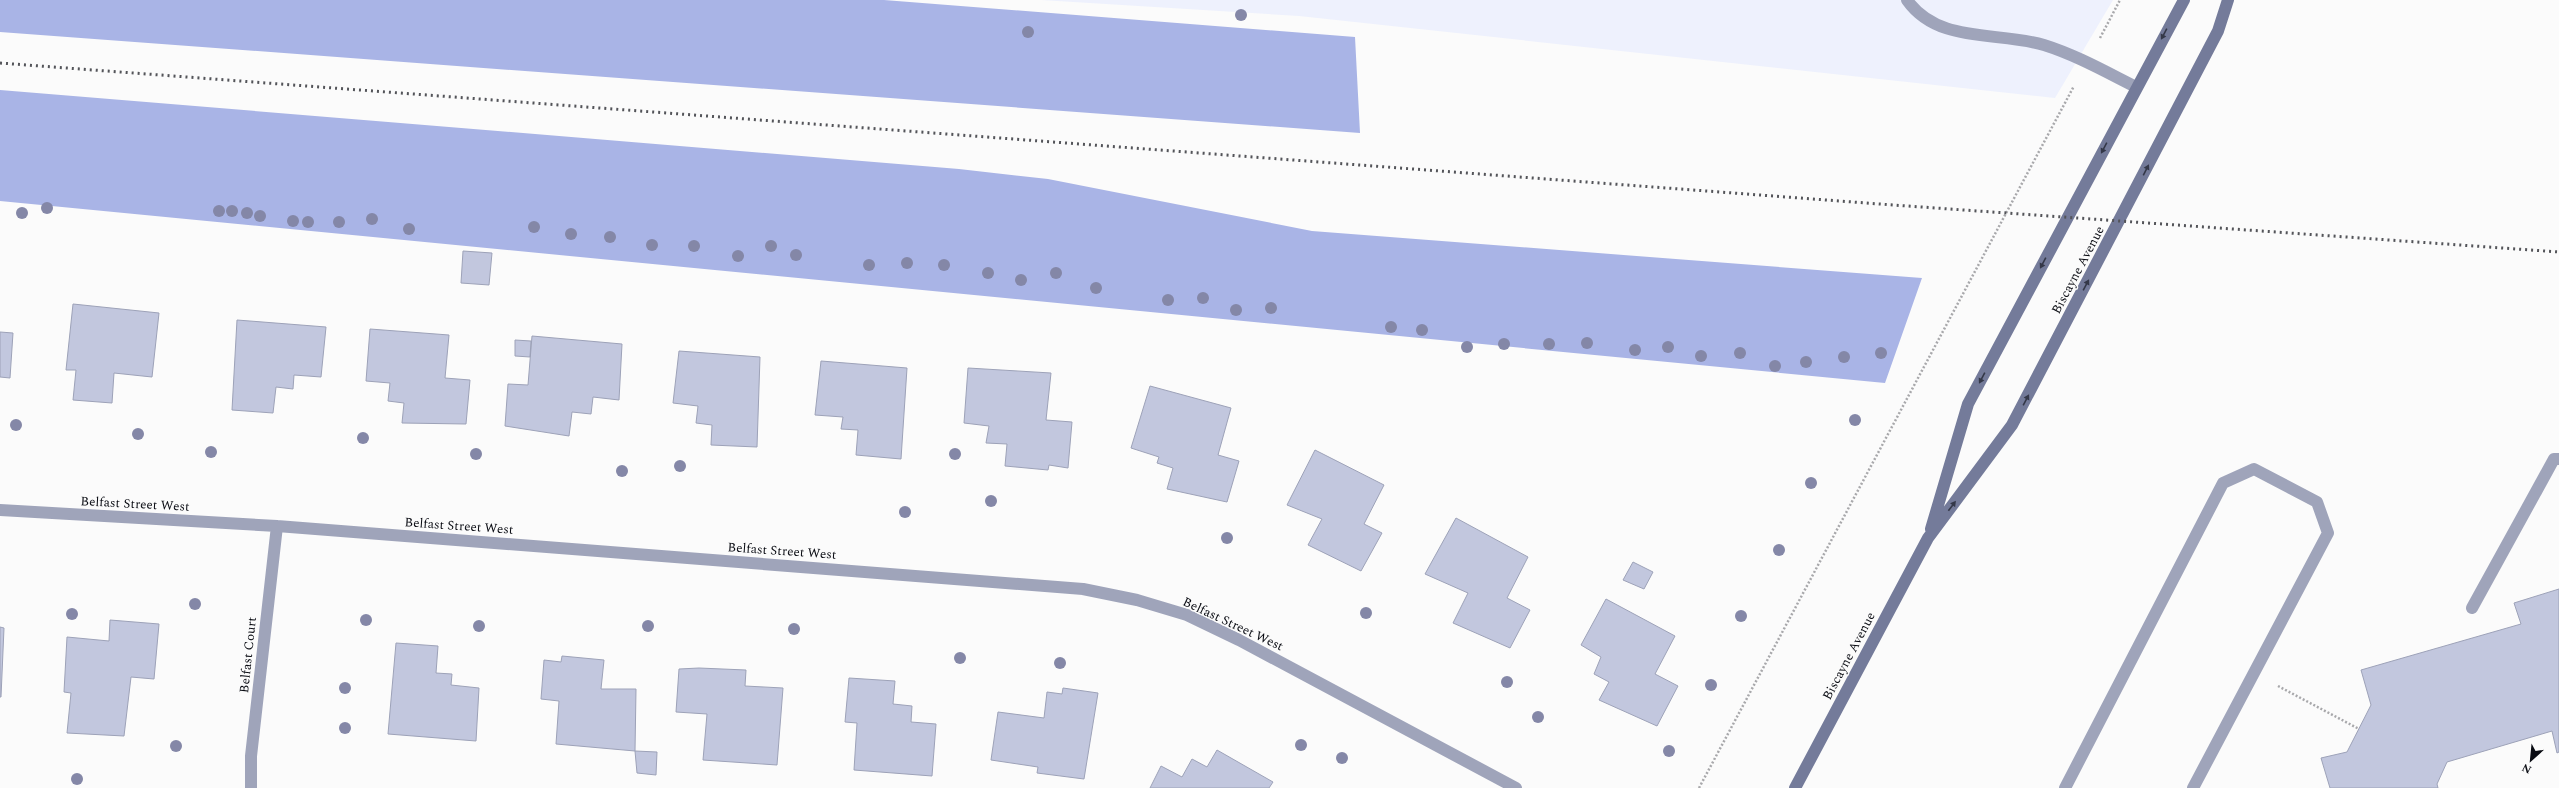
<svg xmlns="http://www.w3.org/2000/svg" width="2559" height="788" font-family="Spectral,serif">
<style>
.built{fill:#eef1fd}
.forest{fill:#a9b4e6}
.building{fill:#c2c7de;stroke:#9da2b8}
.lines{fill:none;stroke-linecap:round;stroke-linejoin:round}
.path{stroke:#a8a8ab;stroke-width:2.5;stroke-dasharray:2 2;stroke-linecap:butt}
.lane{stroke:#9fa4ba;stroke-width:12}
.street{stroke:#9fa4ba;stroke-width:12}
.secondary{stroke:#747b9a;stroke-width:12}
.rail{stroke:#535459;stroke-width:3;stroke-dasharray:2 4;stroke-linecap:butt}
.tree{fill:#8487a7}
.oneway{fill:#343848}
.labels{text-anchor:middle;dominant-baseline:central;stroke-width:3;stroke-linejoin:round;paint-order:stroke}
.street-label{font-size:13px;fill:#090b12;stroke:#fbfbfb}
</style>
<rect width="100%" height="100%" fill="#fbfbfb"/>
<path class="built" d="M1041,0H2113L2055,98L1299,16Z"/>
<path class="forest" d="M0,0H884L1355,37L1360,133L0,32Z
M0,90L959,169L1048,179L1312,231L1922,278L1885,383L0,201Z"/>
<path class="building" d="M463,251L492,253L489,285L461,283Z
M73,304L159,313L152,377L114,373L112,403L73,400L76,370H66Z
M237,320L326,327L321,377L294,375L293,389L276,387L273,413L232,410Z
M370,329L449,335L445,378L470,380L466,424L402,423L404,403L388,401L390,383L366,381Z
M0,332L13,333L10,378L0,377Z
M532,336L622,344L619,400L593,397L591,414L572,412L569,436L505,426L508,384L528,385Z
M515,340L531,341L530,357L515,356Z
M679,351L760,357L757,447L711,445L712,425L696,423L698,406L673,403Z
M821,361L907,368L901,459L856,455L858,430L841,429L843,417L815,415Z
M968,368L1051,373L1046,420L1072,422L1068,468L1049,465L1048,470L1005,466L1007,444L986,443L989,426L964,423Z
M1150,386L1231,408L1218,455L1239,461L1227,502L1167,489L1173,468L1157,463L1159,457L1131,448Z
M1315,450L1384,485L1364,524L1382,533L1361,571L1308,545L1322,519L1287,505Z
M1456,518L1528,557L1507,598L1530,610L1510,648L1453,623L1468,593L1425,574Z
M1633,562L1653,572L1644,589L1623,580Z
M2559,589V752L2557,753L2552,731L2447,762L2437,784L2438,788H2330L2321,758L2347,752L2371,705L2361,670L2521,624L2514,603Z
M1606,599L1675,636L1655,674L1678,686L1657,726L1599,700L1609,682L1594,674L1601,657L1581,645Z
M110,620L159,624L154,679L131,677L124,736L67,733L71,693L64,692L67,637L109,641Z
M0,627L4,628L1,697H0Z
M396,643L438,646L436,673L452,674L451,685L479,688L476,741L388,734Z
M562,656L604,660L601,689H636L635,751L556,744L559,701L541,699L544,660L561,662Z
M699,668L746,670L745,686L783,688L777,765L703,760L707,714L676,712L679,669Z
M849,678L895,681L893,704L912,706L911,722L936,724L932,776L854,770L857,723L845,722Z
M1063,688L1098,693L1084,779L1037,773L1038,767L991,760L998,712L1044,718L1047,692L1062,694Z
M1217,750L1273,782L1269,788H1150L1161,766L1182,777L1192,759L1207,767Z
M635,751L657,752L656,775L637,773Z"/>
<g class="lines">
<path class="path" d="M2100,38L2120,0
M2278,686L2359,729
M1699,788L2074,86"/>
<path class="lane" d="M1907,0C1938,44 1997,31 2044,45C2076,55 2106,72 2136,87
M2472,608L2554,459H2559
M2065,788L2223,483L2254,469L2317,502L2328,533L2193,788"/>
<path class="street" d="M0,510L277,526L1083,589L1137,600L1187,615L1239,640L1516,788
M251,788V756L277,526"/>
<path class="secondary" d="M1931,529L1968,404L2184,0
M1795,788L1928,538L2012,425L2218,31L2228,0"/>
<path class="rail" d="M0,63L1893,205L2559,252"/>
</g>
<g class="tree">
<circle cx="1241" cy="15" r="6"/>
<circle cx="1028" cy="32" r="6"/>
<circle cx="47" cy="208" r="6"/>
<circle cx="219" cy="211" r="6"/>
<circle cx="232" cy="211" r="6"/>
<circle cx="22" cy="213" r="6"/>
<circle cx="247" cy="213" r="6"/>
<circle cx="260" cy="216" r="6"/>
<circle cx="372" cy="219" r="6"/>
<circle cx="293" cy="221" r="6"/>
<circle cx="308" cy="222" r="6"/>
<circle cx="339" cy="222" r="6"/>
<circle cx="534" cy="227" r="6"/>
<circle cx="409" cy="229" r="6"/>
<circle cx="571" cy="234" r="6"/>
<circle cx="610" cy="237" r="6"/>
<circle cx="652" cy="245" r="6"/>
<circle cx="694" cy="246" r="6"/>
<circle cx="771" cy="246" r="6"/>
<circle cx="796" cy="255" r="6"/>
<circle cx="738" cy="256" r="6"/>
<circle cx="907" cy="263" r="6"/>
<circle cx="869" cy="265" r="6"/>
<circle cx="944" cy="265" r="6"/>
<circle cx="988" cy="273" r="6"/>
<circle cx="1056" cy="273" r="6"/>
<circle cx="1021" cy="280" r="6"/>
<circle cx="1096" cy="288" r="6"/>
<circle cx="1203" cy="298" r="6"/>
<circle cx="1168" cy="300" r="6"/>
<circle cx="1271" cy="308" r="6"/>
<circle cx="1236" cy="310" r="6"/>
<circle cx="1391" cy="327" r="6"/>
<circle cx="1422" cy="330" r="6"/>
<circle cx="1587" cy="343" r="6"/>
<circle cx="1504" cy="344" r="6"/>
<circle cx="1549" cy="344" r="6"/>
<circle cx="1467" cy="347" r="6"/>
<circle cx="1668" cy="347" r="6"/>
<circle cx="1635" cy="350" r="6"/>
<circle cx="1740" cy="353" r="6"/>
<circle cx="1881" cy="353" r="6"/>
<circle cx="1701" cy="356" r="6"/>
<circle cx="1844" cy="357" r="6"/>
<circle cx="1806" cy="362" r="6"/>
<circle cx="1775" cy="366" r="6"/>
<circle cx="1855" cy="420" r="6"/>
<circle cx="16" cy="425" r="6"/>
<circle cx="138" cy="434" r="6"/>
<circle cx="363" cy="438" r="6"/>
<circle cx="211" cy="452" r="6"/>
<circle cx="476" cy="454" r="6"/>
<circle cx="955" cy="454" r="6"/>
<circle cx="680" cy="466" r="6"/>
<circle cx="622" cy="471" r="6"/>
<circle cx="1811" cy="483" r="6"/>
<circle cx="991" cy="501" r="6"/>
<circle cx="905" cy="512" r="6"/>
<circle cx="1227" cy="538" r="6"/>
<circle cx="1779" cy="550" r="6"/>
<circle cx="195" cy="604" r="6"/>
<circle cx="1366" cy="613" r="6"/>
<circle cx="72" cy="614" r="6"/>
<circle cx="1741" cy="616" r="6"/>
<circle cx="366" cy="620" r="6"/>
<circle cx="479" cy="626" r="6"/>
<circle cx="648" cy="626" r="6"/>
<circle cx="794" cy="629" r="6"/>
<circle cx="960" cy="658" r="6"/>
<circle cx="1060" cy="663" r="6"/>
<circle cx="1507" cy="682" r="6"/>
<circle cx="1711" cy="685" r="6"/>
<circle cx="345" cy="688" r="6"/>
<circle cx="1538" cy="717" r="6"/>
<circle cx="345" cy="728" r="6"/>
<circle cx="1301" cy="745" r="6"/>
<circle cx="176" cy="746" r="6"/>
<circle cx="1669" cy="751" r="6"/>
<circle cx="1342" cy="758" r="6"/>
<circle cx="77" cy="779" r="6"/>
</g>
<defs><path id="oneway-solid" d="M-6-.8H1V-3.2L6.5 0L1 3.2V.8H-6Z"/></defs>
<g class="oneway">
<use href="#oneway-solid" transform="translate(2164 34) rotate(118)"/>
<use href="#oneway-solid" transform="translate(2104 148) rotate(118)"/>
<use href="#oneway-solid" transform="translate(2146 170) rotate(-63)"/>
<use href="#oneway-solid" transform="translate(2043 263) rotate(118)"/>
<use href="#oneway-solid" transform="translate(2086 285) rotate(-62)"/>
<use href="#oneway-solid" transform="translate(1982 378) rotate(118)"/>
<use href="#oneway-solid" transform="translate(2026 400) rotate(-62)"/>
<use href="#oneway-solid" transform="translate(1952 506) rotate(-53)"/>
</g>
<g class="labels">
<g class="street-label">
<text transform="translate(2078 270) rotate(-62)">Biscayne Avenue</text>
<text transform="translate(135 504) rotate(3)">Belfast Street West</text>
<text transform="translate(459 526) rotate(4)">Belfast Street West</text>
<text transform="translate(782 551) rotate(4)">Belfast Street West</text>
<text transform="translate(1233 624) rotate(25)">Belfast Street West</text>
<text transform="translate(248 655) rotate(-84)">Belfast Court</text>
<text transform="translate(1849 656) rotate(-62)">Biscayne Avenue</text>
</g>
</g>
<g transform="translate(2531 760) rotate(207)" stroke="#fbfbfb" stroke-width="3" paint-order="stroke">
<path d="M0-3L7 15L0 10L-7 15Z" fill="#090b12"/>
<text y="-6" font-size="11" font-weight="bold" text-anchor="middle" fill="#090b12">N</text>
</g>
</svg>
